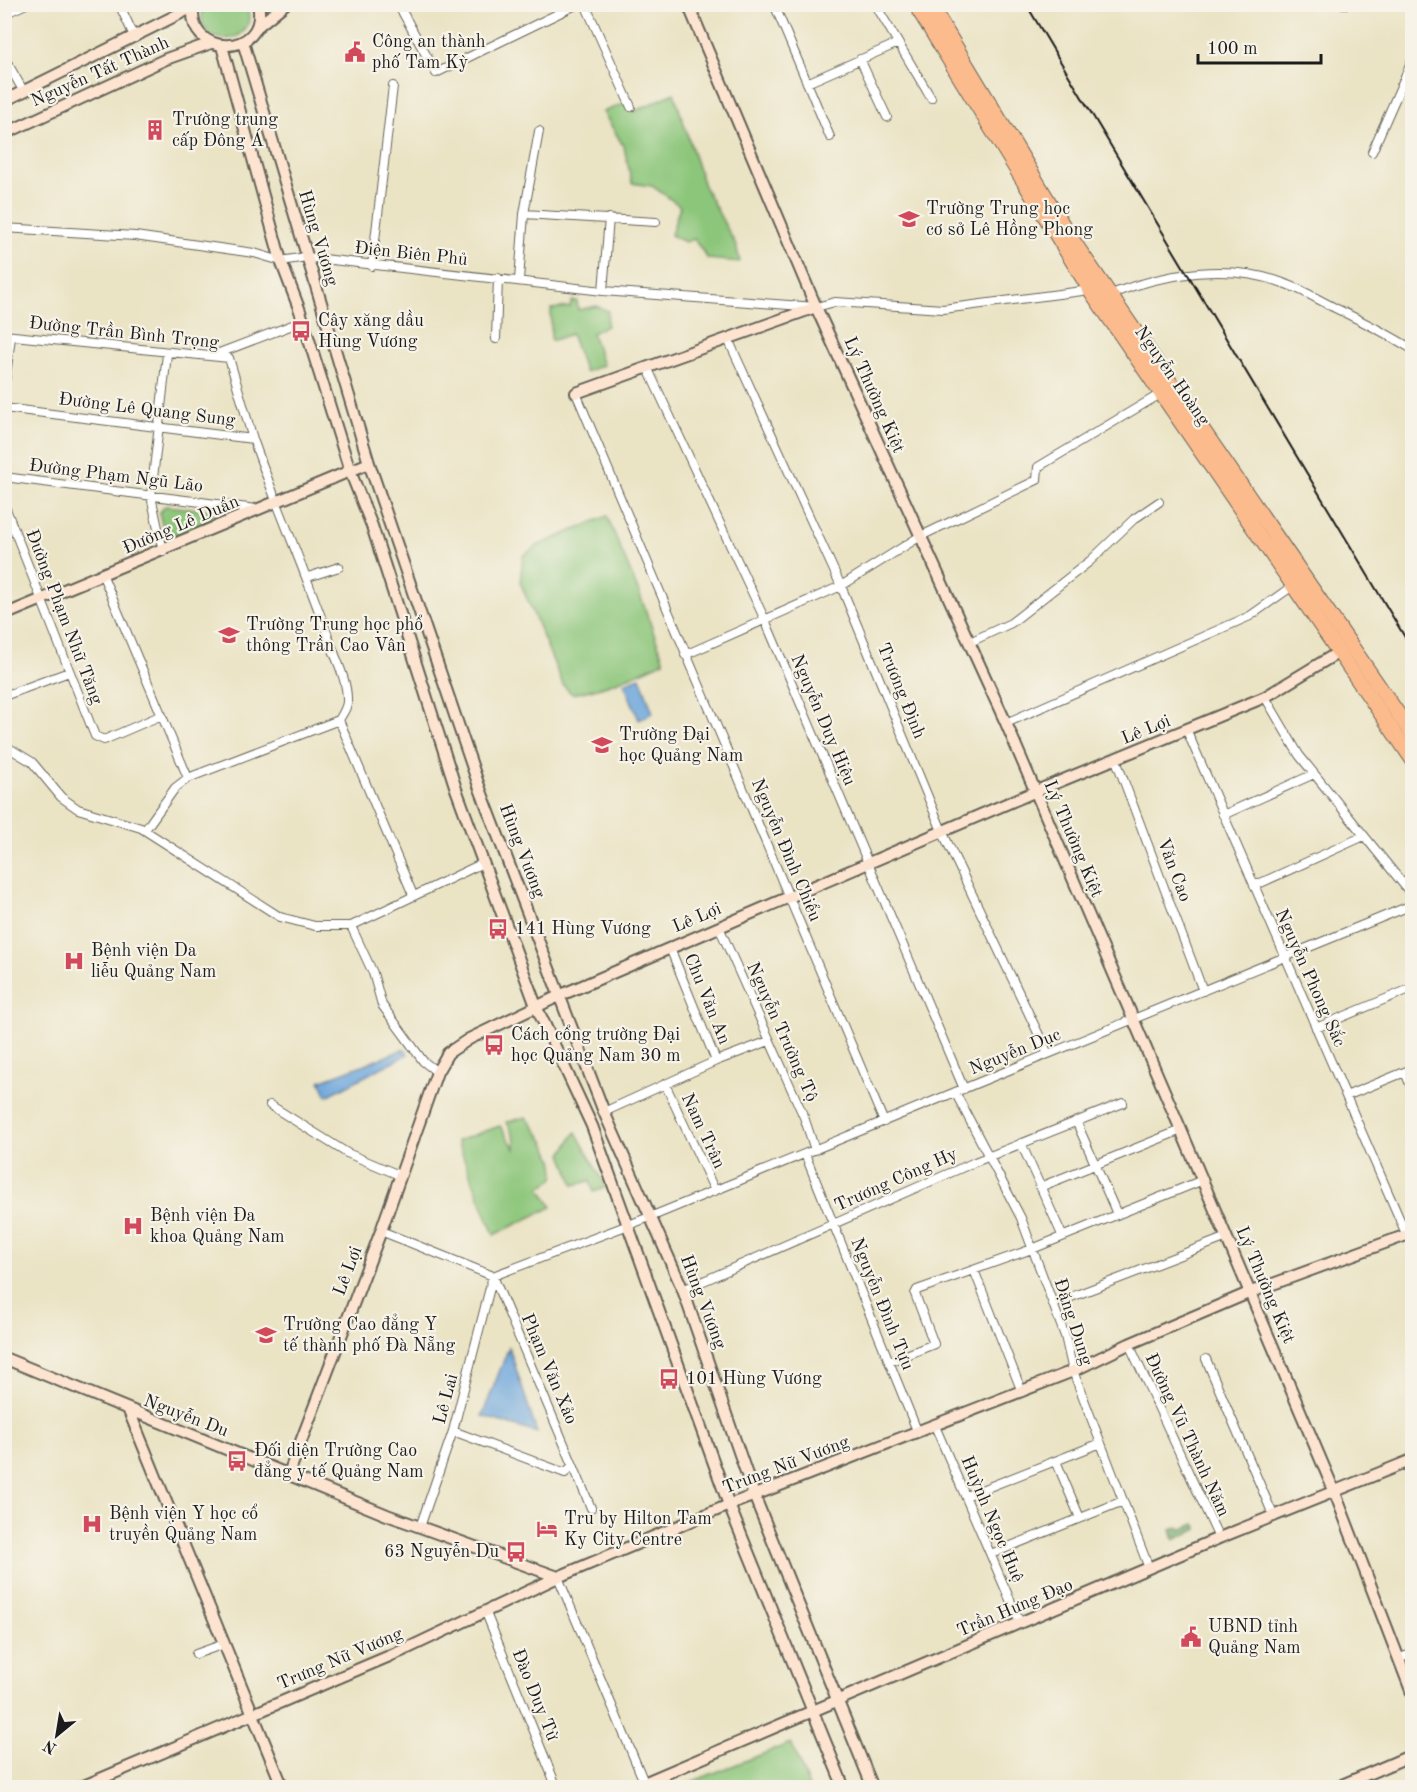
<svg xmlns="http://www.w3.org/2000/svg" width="1417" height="1792" font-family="'Old Standard TT',serif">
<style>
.green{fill:#8cc67a;stroke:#54714b;stroke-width:1.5}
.forest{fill:#71ab6a;stroke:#466443;stroke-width:1.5}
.water{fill:#6ca5db;stroke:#44607c;stroke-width:1.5}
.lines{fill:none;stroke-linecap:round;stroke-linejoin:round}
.street-casing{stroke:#646257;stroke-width:10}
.secondary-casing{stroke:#646257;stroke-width:14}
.highway-casing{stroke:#646257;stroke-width:16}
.street{stroke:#fff;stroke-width:8}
.secondary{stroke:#fde4d1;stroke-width:10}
.highway{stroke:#fbbb8d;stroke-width:14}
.rail{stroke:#1c1c1c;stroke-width:2}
.labels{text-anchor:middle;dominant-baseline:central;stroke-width:4.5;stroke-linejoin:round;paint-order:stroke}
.poi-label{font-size:18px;fill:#1c1c1c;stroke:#f7f3e8;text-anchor:start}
.street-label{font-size:18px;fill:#1c1c1c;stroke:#f7f3e8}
</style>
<rect width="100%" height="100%" fill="#f7f3e8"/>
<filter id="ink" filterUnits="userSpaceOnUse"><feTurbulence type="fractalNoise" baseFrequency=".0167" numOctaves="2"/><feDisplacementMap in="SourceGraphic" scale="12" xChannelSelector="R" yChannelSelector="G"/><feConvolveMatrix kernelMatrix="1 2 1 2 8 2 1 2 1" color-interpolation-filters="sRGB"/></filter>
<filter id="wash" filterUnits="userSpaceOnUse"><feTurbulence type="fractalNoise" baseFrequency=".008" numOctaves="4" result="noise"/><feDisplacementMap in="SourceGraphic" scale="24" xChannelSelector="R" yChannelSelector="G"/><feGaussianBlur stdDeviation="1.35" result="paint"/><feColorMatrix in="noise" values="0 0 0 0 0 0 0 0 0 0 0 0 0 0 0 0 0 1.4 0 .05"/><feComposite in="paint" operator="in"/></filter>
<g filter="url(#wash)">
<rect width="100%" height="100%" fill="#eae3c4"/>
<path class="green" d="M204,5H246C264,49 188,51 204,5Z
M674,93L704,186L736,245L740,262L708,259L694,239L685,242L671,235L680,206L652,186L632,183L624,147L603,112L626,103L633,112Z
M572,301H577L578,310L596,306L608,311L607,326L592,333L603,365L585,372L571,334L551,341V309L570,307Z
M165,506L209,510L214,516C205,528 178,540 164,532L159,513Z
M607,516L640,595L664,661C634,676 605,688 572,694L563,685L520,582L523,556L537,546Z
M526,1117C539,1133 559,1157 554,1178L540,1188L552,1207L494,1235L457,1141L500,1126L515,1149V1140L507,1122Z
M576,1132L606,1187L594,1192L590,1181L574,1185L562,1154Z
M791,1743L809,1787H678Z"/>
<path class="forest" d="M1195,1524L1198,1529L1174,1540L1171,1530L1179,1527L1181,1530Z"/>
<path class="water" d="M640,677L653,713L639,720L624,683Z
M405,1049L408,1054L327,1096L320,1081Z
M509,1347L537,1433L482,1416Z"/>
</g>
<g filter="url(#ink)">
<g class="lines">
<g class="street-casing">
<path id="street" d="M119,4L135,38
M398,4L436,73L578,4
M585,4L631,107
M774,4L830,137
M875,4L931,98
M1343,4H1362
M4,14L26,4
M4,57L24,92
M860,59L887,117
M807,83L898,43
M1372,152L1412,61
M524,214L656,222
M4,228L135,236L254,253L281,261L306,257L603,291L816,307L835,302L943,309L1090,290
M372,266L393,86
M519,280L524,214L539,131
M603,291L609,218
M1111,294C1165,273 1230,262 1286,284C1303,290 1319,300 1335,308C1362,321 1388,334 1412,349
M4,335L229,358L253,439
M496,339L498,278
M728,339L841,586L942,831L1048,1054
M214,355L303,321
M647,367L765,620L964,1089
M4,390L11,337
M576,393L884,1122
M4,408L253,439C277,507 306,573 330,642C336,659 347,680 347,699C348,707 343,713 339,720
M4,477L256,509
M4,504L95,736L104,740L162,715
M163,551L151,496L167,354
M103,576L188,778
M308,577L339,567
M970,642L1011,623L1090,561L1134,519L1159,502
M685,655L841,586L919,537L1037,480L1038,467L1162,393
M4,696L69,672
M1265,697L1299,755L1412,895
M339,720L413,895
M1006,723L1250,616L1294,585
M1187,731L1407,1236
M4,745L32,762L61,797L78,809L141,828L280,917L315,926H351
M1116,760L1203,991
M1223,815L1314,774
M145,830L175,788L188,778L339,720
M1254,886L1364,836
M351,926L373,973L382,1005L423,1061L437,1072
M351,926L483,863
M719,927L804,1117L815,1150
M670,948L716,1061
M1316,1028L1412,988
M1405,1072L1412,1089
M665,1084L715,1191
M955,1092L1021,1218L1065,1336L1073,1371L1149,1568
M1346,1096L1412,1069
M270,1105L347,1153L399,1175
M604,1112L716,1061L769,1041
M1076,1121L1117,1214
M1021,1143L1062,1235
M805,1154L918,1433
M1040,1187L1181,1130
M381,1231L493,1276L573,1465L565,1473L453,1431
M974,1270L1022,1392
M683,1290L975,1162L1123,1103
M1053,1304L1227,1237
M1129,1344L1219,1538
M1206,1359L1274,1517
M889,1362L934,1344L915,1294L917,1290L1032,1249L1203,1180
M935,1426L1020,1623
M1056,1461L1080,1518
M573,1465L591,1508
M966,1496L1101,1443
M420,1527L453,1431L493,1276L655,1215L1412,905
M991,1554L1123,1501
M558,1577L644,1782
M486,1613L557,1788
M196,1654L224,1644
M1399,1658L1412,1654"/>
</g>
<g class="secondary-casing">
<path id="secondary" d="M194,4C183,59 270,59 258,4
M688,4L816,307L1006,723L1181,1130L1335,1493L1412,1693
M257,27L285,4
M243,42L369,463L479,786L604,1112L683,1290L754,1495L873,1788
M222,46L281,261L300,311L350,471L372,526L456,789L536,1006L592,1126L729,1505L844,1788
M4,101L193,7
M4,134L166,59L211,43
M576,393L816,307
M4,615L369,463
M4,1358L387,1515L558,1577
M129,1411L283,1788
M289,1473L381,1231L437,1072L448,1053L469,1039L561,995L1034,792L1265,697L1339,652
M79,1788L406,1649L558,1577L729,1505L1073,1371L1129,1344L1251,1292L1412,1233
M632,1788L1219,1538L1412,1460
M1335,1788L1412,1755"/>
</g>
<g class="highway-casing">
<path id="highway" d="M915,4L1090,290L1412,759
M930,4L1069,235L1412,734"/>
</g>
<use href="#street" class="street"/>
<use href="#secondary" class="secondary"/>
<use href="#highway" class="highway"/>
<path class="rail" d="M1026,4L1412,649"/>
</g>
</g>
<defs>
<g id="civic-bare" transform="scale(1.62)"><path d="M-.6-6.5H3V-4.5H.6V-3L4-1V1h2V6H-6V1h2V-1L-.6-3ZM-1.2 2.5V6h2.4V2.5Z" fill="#d1495b" stroke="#f7f3e8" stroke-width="2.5" paint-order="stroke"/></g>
<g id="building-bare" transform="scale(1.62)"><path d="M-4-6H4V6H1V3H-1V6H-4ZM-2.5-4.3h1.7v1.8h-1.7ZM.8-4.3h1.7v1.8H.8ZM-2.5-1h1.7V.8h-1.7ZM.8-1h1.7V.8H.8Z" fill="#d1495b" stroke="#f7f3e8" stroke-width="2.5" paint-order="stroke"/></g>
<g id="school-bare" transform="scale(1.62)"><path d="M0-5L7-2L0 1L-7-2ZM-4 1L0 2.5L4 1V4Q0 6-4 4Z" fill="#d1495b" stroke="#f7f3e8" stroke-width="2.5" paint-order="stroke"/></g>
<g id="bus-bare" transform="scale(1.62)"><path d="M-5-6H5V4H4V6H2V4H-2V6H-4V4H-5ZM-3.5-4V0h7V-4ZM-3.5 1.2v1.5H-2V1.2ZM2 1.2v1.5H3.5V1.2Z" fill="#d1495b" stroke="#f7f3e8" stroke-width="2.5" paint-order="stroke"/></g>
<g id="university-bare" transform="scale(1.62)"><path d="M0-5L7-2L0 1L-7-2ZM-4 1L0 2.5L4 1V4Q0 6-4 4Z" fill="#d1495b" stroke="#f7f3e8" stroke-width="2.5" paint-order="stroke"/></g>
<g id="hospital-bare" transform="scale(1.62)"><path d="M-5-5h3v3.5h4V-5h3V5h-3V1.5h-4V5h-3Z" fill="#d1495b" stroke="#f7f3e8" stroke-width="2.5" paint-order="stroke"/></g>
<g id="hotel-bare" transform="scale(1.62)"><path d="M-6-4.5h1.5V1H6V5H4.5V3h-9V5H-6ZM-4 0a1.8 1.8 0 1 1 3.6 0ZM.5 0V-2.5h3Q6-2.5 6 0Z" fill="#d1495b" stroke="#f7f3e8" stroke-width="2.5" paint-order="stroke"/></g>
</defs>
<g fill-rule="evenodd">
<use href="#civic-bare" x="355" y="52"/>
<use href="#building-bare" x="155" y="130"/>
<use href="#school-bare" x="909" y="219"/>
<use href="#bus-bare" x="301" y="331"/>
<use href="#school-bare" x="229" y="635"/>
<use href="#university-bare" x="602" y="745"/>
<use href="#bus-bare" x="498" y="929"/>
<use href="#hospital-bare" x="74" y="961"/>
<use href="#bus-bare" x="494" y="1045"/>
<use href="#hospital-bare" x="133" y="1226"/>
<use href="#school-bare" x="266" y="1335"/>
<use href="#bus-bare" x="669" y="1379"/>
<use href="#bus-bare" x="237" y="1461"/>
<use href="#hospital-bare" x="92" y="1524"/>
<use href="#hotel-bare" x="547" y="1529"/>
<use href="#bus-bare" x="516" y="1552"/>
<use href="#civic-bare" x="1191" y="1637"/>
</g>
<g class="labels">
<g class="poi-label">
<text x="372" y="42">Công an thành<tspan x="372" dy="21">phố Tam Kỳ</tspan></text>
<text x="172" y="120">Trường trung<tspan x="172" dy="21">cấp Đông Á</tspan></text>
<text x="926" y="209">Trường Trung học<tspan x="926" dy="21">cơ sở Lê Hồng Phong</tspan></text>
<text x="318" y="321">Cây xăng dầu<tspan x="318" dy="21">Hùng Vương</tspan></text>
<text x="246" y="625">Trường Trung học phổ<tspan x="246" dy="21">thông Trần Cao Vân</tspan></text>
<text x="619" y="735">Trường Đại<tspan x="619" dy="21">học Quảng Nam</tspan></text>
<text x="515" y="929">141 Hùng Vương</text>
<text x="91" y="951">Bệnh viện Da<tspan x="91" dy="21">liễu Quảng Nam</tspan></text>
<text x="511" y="1035">Cách cổng trường Đại<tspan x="511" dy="21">học Quảng Nam 30 m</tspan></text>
<text x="150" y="1216">Bệnh viện Đa<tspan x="150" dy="21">khoa Quảng Nam</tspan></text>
<text x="283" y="1325">Trường Cao đẳng Y<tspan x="283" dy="21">tế thành phố Đà Nẵng</tspan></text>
<text x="686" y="1379">101 Hùng Vương</text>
<text x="254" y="1451">Đối diện Trường Cao<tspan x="254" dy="21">đẳng y tế Quảng Nam</tspan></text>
<text x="109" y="1514">Bệnh viện Y học cổ<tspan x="109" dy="21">truyền Quảng Nam</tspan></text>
<text x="564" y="1519">Tru by Hilton Tam<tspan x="564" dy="21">Ky City Centre</tspan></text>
<text x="499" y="1552" text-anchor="end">63 Nguyễn Du</text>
<text x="1208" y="1627">UBND tỉnh<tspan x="1208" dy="21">Quảng Nam</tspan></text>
</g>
<g class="street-label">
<text transform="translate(100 72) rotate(-24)">Nguyễn Tất Thành</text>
<text transform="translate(318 238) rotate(73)">Hùng Vương</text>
<text transform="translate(411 254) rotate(6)">Điện Biên Phủ</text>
<text transform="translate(124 333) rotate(6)">Đường Trần Bình Trọng</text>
<text transform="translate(1172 376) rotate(55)">Nguyễn Hoàng</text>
<text transform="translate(874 395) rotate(66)">Lý Thường Kiệt</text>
<text transform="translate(147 410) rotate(7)">Đường Lê Quang Sung</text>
<text transform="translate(116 476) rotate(7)">Đường Phạm Ngũ Lão</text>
<text transform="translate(181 525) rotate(-23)">Đường Lê Duẩn</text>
<text transform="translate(64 617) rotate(69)">Đường Phạm Nhữ Tăng</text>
<text transform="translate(901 691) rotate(68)">Trương Định</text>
<text transform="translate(823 720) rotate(67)">Nguyễn Duy Hiệu</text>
<text transform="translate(1146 730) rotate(-22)">Lê Lợi</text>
<text transform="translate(1073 839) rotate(67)">Lý Thường Kiệt</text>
<text transform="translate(786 850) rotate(67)">Nguyễn Đình Chiểu</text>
<text transform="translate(522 851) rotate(69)">Hùng Vương</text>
<text transform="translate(1174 870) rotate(69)">Văn Cao</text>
<text transform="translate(697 918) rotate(-23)">Lê Lợi</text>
<text transform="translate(1310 978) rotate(66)">Nguyễn Phong Sắc</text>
<text transform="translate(707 999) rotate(68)">Chu Văn An</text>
<text transform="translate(782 1032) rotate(66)">Nguyễn Trường Tộ</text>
<text transform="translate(1015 1052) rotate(-22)">Nguyễn Dục</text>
<text transform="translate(703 1131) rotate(65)">Nam Trân</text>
<text transform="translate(896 1180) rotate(-24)">Trương Công Hy</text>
<text transform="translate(348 1271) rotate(-69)">Lê Lợi</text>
<text transform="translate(1265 1285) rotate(67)">Lý Thường Kiệt</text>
<text transform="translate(703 1302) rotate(69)">Hùng Vương</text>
<text transform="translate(882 1304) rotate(68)">Nguyễn Đình Tựu</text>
<text transform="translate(1073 1322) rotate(72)">Đặng Dung</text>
<text transform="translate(549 1369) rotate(67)">Phạm Văn Xảo</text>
<text transform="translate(446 1399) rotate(-75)">Lê Lai</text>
<text transform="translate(186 1416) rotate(21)">Nguyễn Du</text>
<text transform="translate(1187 1435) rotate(65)">Đường Vũ Thành Năm</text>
<text transform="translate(786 1465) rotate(-21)">Trưng Nữ Vương</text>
<text transform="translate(992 1519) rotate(67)">Huỳnh Ngọc Huệ</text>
<text transform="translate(1015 1608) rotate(-23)">Trần Hưng Đạo</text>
<text transform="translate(340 1659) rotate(-23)">Trưng Nữ Vương</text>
<text transform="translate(535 1695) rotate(68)">Đào Duy Từ</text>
</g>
</g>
<rect width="1417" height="1792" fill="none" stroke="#f7f3e8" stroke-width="24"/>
<g transform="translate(57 1735) rotate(210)" stroke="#f7f3e8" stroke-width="4.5" paint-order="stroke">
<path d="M0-4.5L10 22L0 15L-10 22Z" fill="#1c1c1c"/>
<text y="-9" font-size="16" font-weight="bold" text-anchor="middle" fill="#1c1c1c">N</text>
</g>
<path d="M1198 54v9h123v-9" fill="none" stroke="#1c1c1c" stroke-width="3"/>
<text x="1207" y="54" font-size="18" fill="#1c1c1c" stroke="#f7f3e8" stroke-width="4.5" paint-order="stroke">100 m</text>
</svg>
